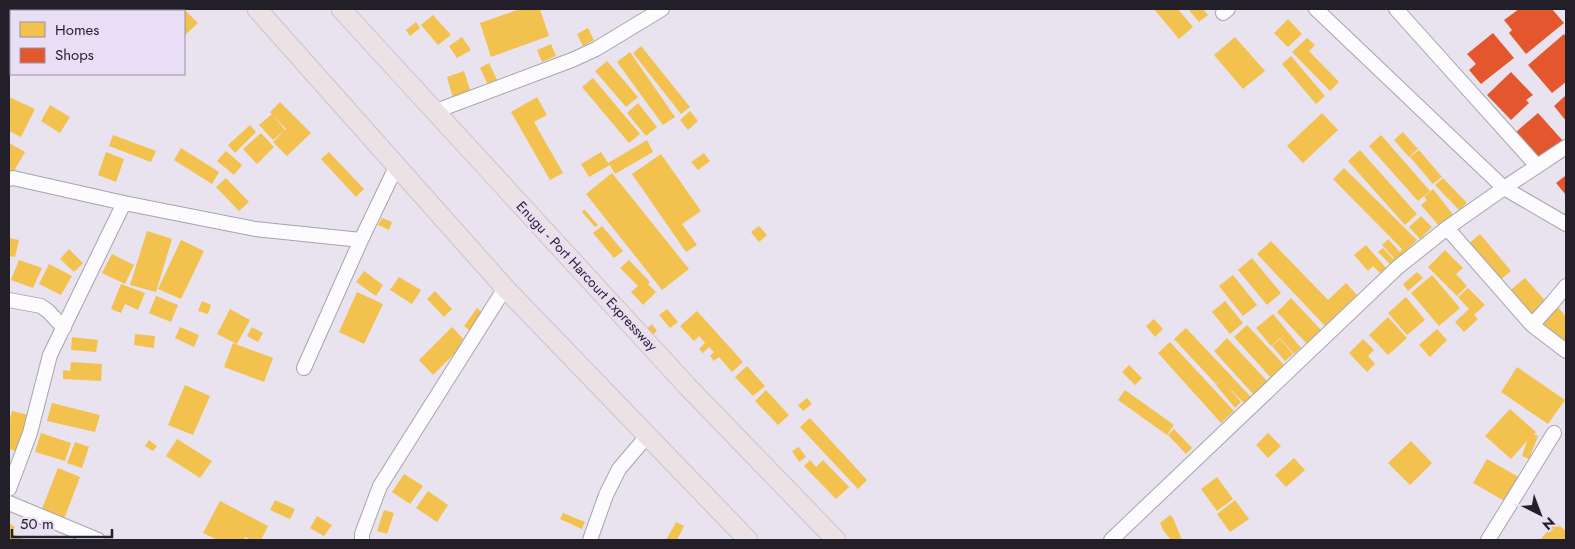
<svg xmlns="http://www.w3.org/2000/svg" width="1575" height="549" font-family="Jost,sans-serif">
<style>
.homes{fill:#f2c14e}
.shops{fill:#e4572e}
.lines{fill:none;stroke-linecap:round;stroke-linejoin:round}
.minor-casing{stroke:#a7a3ac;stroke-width:16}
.highway-casing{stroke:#c7c4ca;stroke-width:21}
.minor{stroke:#fcfbfd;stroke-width:14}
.highway{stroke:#ece2e6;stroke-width:19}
.labels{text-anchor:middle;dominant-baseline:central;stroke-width:5;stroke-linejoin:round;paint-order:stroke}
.street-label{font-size:14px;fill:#231f28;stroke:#e8def5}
</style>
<rect width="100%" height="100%" fill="#e9e3f0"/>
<path class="homes" d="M9,9H20L19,11H11V32L9,39Z
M160,9H184L198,23L184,36V11H162Z
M520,9H540L549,36L491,57L480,23Z
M1154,9H1178L1193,27L1179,39Z
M1191,9H1203L1208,15L1199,22L1189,10Z
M433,15L451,35L438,45L421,25Z
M1288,19L1302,34L1288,47L1274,33Z
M416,22L420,28L410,36L406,30Z
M588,28L594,40L583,46L577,34Z
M462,37L471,50L457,58L449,46Z
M1235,37L1265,71L1243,89L1214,55Z
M1307,38L1315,45L1309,51L1339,82L1330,91L1292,52Z
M551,44L556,56L542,62L537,50Z
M641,46L690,107L681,114L633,53Z
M630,52L675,117L663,125L617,62Z
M1291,56L1325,96L1316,104L1282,64Z
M607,61L638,97L626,107L595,71Z
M489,63L499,84L490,89L480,68Z
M464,71L471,93L453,98L447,77Z
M593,78L640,134L629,143L582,87Z
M9,97L35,109L21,137L9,131Z
M537,97L547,115L534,122L563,173L550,180L511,112Z
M280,102L311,133L287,156L273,142L286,129L270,112Z
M638,103L657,127L646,136L627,113Z
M50,105L70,117L60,133L41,121Z
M690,111L698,121L688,130L680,120Z
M1322,113L1338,130L1303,163L1287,146Z
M272,114L285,130L273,140L259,125Z
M250,125L256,132L235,153L228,145Z
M1403,132L1418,149L1409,157L1394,140Z
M261,133L274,147L257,164L243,149Z
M113,135L156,151L151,162L109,146Z
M1381,135L1430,191L1418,201L1369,146Z
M647,140L653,152L615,174L610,165L589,177L581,164L601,152L608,163Z
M9,143L25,152L9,180Z
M181,148L219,172L212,184L174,160Z
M1360,150L1417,214L1405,225L1348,161Z
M1419,150L1442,177L1433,184L1410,157Z
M226,151L242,165L234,175L217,161Z
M106,152L124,159L116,182L98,175Z
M329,152L364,189L356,197L321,159Z
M704,153L710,161L698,170L691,162Z
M661,154L701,211L682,224L697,245L686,252L632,174Z
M1344,168L1417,240L1391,265L1378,252L1383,248L1393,259L1394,258L1382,245L1388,239L1400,252L1402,249L1333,179Z
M612,173L689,269L662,290L586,194Z
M226,178L249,202L239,211L216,187Z
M1443,178L1467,203L1459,210L1435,185Z
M1433,189L1454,216L1440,227L1421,205L1427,200L1424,197Z
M584,209L598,225L595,227L582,212Z
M1421,216L1432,227L1420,239L1409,227Z
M382,218L392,222L389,230L378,225Z
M602,226L623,251L614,258L593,233Z
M759,226L767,235L759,242L751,232Z
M147,231L172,239L156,292L130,285Z
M1480,234L1511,271L1492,287L1461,250Z
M9,238L19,240L15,257L9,256Z
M181,240L204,251L181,299L158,289Z
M1271,241L1328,300L1346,283L1357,295L1325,326L1257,254Z
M1366,245L1387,269L1381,274L1373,266L1368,271L1354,255Z
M69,249L83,263L74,272L60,259Z
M1445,250L1463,268L1456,274L1467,286L1457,296L1428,267Z
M112,254L134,265L125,284L102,273Z
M1252,258L1281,293L1267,305L1238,270Z
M19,260L42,268L33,288L11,280Z
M629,260L650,282L648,284L656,292L643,305L631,292L638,286L620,268Z
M49,264L72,276L61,295L39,284Z
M364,271L383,285L376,296L356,282Z
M1417,272L1423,278L1408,291L1403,284Z
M1233,275L1257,305L1243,316L1219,286Z
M1432,275L1460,308L1439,326L1411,293Z
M399,277L421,290L412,304L390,290Z
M1525,278L1549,305L1531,321L1507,293Z
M121,284L145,293L138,310L125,304L121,313L111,309Z
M1468,288L1485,305L1474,315L1478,319L1464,332L1455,322L1469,309L1458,297Z
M435,291L452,309L444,317L427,299Z
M357,292L383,304L364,344L339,332Z
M156,296L178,305L171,322L149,313Z
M1406,297L1425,320L1407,335L1388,313Z
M1291,298L1321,330L1307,344L1277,312Z
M202,301L211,305L208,314L198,311Z
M1225,301L1243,323L1230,334L1212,312Z
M1558,307L1566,317V350L1540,322Z
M477,308L486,315L473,333L464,326Z
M230,309L250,320L237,344L217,334Z
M667,309L678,322L670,328L659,315Z
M697,311L743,362L732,372L719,357L714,361L710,356L714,352L709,347L703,353L699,349L705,343L699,336L694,341L680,326Z
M1273,314L1301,348L1294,354L1280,338L1271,346L1256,328Z
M1388,317L1407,338L1388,355L1369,335Z
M1154,319L1163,329L1155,337L1146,326Z
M652,324L657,331L650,337L645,330Z
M1247,325L1285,366L1271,378L1234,337Z
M180,327L199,335L194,347L175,338Z
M252,327L263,333L258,342L247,336Z
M452,327L466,342L433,375L419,360Z
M1186,328L1251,397L1244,403L1228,387L1241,402L1235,408L1216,385L1222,380L1216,384L1174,339Z
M1437,329L1447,340L1430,357L1419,345Z
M135,334L155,336L154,348L134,345Z
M72,337L98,340L96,352L71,350Z
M1227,338L1268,382L1254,395L1214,351Z
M1280,339L1293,354L1285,361L1272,346Z
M1363,339L1374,350L1368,356L1375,364L1367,372L1349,353Z
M1170,342L1234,411L1221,423L1158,353Z
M233,343L273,358L264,382L224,367Z
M71,362L102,364L101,381L63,379V370L70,371Z
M1129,365L1142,378L1135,385L1122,372Z
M747,366L765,386L753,396L735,377Z
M1517,367L1565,400L1548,424L1501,392Z
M185,385L210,396L193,435L168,425Z
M766,390L789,415L778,425L755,401Z
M1125,390L1174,425L1167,435L1118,400Z
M807,398L812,404L803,411L798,405Z
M52,403L100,415L95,432L47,421Z
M1510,409L1536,432L1534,434L1538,436L1529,459L1522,456L1527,441L1511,459L1485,436Z
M12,411L33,416L23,453L9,449V422Z
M810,418L867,480L858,489L800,427Z
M1174,429L1192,448L1186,454L1168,435Z
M41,433L71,443L65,461L35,452Z
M1268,433L1281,446L1268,458L1256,445Z
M177,439L212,461L200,478L166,456Z
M149,440L157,446L153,451L145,446Z
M1411,441L1432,463L1410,485L1388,463Z
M75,442L89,447L82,468L67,463Z
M799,447L806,457L799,462L792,451Z
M1294,458L1305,470L1286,487L1275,475Z
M1487,459L1522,479L1508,503L1473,483Z
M810,460L816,467L823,460L849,487L836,499L804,466Z
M58,468L80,477L61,527L38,519Z
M404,474L423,486L410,504L392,492Z
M1217,477L1233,499L1217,511L1201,489Z
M428,491L448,505L437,522L416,508Z
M275,500L295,509L290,519L270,510Z
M1235,500L1249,519L1230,532L1217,514Z
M220,501L268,526L261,540H252L245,537L244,540H218L203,533Z
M384,510L394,513L387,534L377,531Z
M563,513L585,522L582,529L560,519Z
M1170,515L1173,518L1182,540H1171L1163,530L1160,523Z
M317,516L332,525L324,536L310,528Z
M676,522L684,526L677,540H666Z
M1555,522L1566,531V540H1540Z
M9,523L15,527L11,533L25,540H9Z"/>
<path class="shops" d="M1519,9H1552L1564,23L1526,54L1509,33L1512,30L1504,20Z
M1493,33L1514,58L1481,84L1469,70L1476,64L1467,54Z
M1564,34L1566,37V82L1552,93L1528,65Z
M1511,72L1533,95L1526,100L1529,103L1511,120L1487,95Z
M1566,95V121L1554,106Z
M1538,113L1563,141L1541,160L1516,132Z
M1565,176L1566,177V195L1556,183Z"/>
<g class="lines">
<g class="minor-casing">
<path id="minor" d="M1316,9L1504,188L1566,224
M1396,9L1537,166
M1223,13L1228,9
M436,111L572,60L596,49L662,9
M9,179L13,178L124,203L255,229L361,240
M1447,228L1532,325L1566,351
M9,300L41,306L48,311L64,328
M1532,325L1552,303L1566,286
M304,368L361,240L397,165
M9,489L30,433L50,355L124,203
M9,503L98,540
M362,540V534L380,486L505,288
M590,540L606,495L619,469L647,436
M1111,540L1398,267L1447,228L1504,188L1566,147
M1488,540L1554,433"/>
</g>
<g class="highway-casing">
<path id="highway" d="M257,9L505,288L748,540
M341,9L688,387L836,540"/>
</g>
<use href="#minor" class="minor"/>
<use href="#highway" class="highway"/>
</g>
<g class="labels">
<g class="street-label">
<text transform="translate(587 276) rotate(47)">Enugu - Port Harcourt Expressway</text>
</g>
</g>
<rect width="1575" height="549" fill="none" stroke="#231f28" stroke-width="20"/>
<rect x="10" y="10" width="175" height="65" fill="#e8def5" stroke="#9992a3"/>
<rect x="20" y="22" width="25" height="15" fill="#f2c14e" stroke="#9992a3"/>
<text x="55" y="35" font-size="15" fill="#231f28">Homes</text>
<rect x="20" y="48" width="25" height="15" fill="#e4572e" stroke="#9992a3"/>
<text x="55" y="60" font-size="15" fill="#231f28">Shops</text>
<g transform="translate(1540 514) rotate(138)" stroke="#e8def5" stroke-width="4" paint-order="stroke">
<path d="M0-4L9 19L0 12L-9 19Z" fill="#231f28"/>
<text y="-8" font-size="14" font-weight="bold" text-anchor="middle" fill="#231f28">N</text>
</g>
<path d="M12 529v8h100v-8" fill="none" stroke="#231f28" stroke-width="2.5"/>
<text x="20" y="529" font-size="15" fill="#231f28" stroke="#e8def5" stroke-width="4" paint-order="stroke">50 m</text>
</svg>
